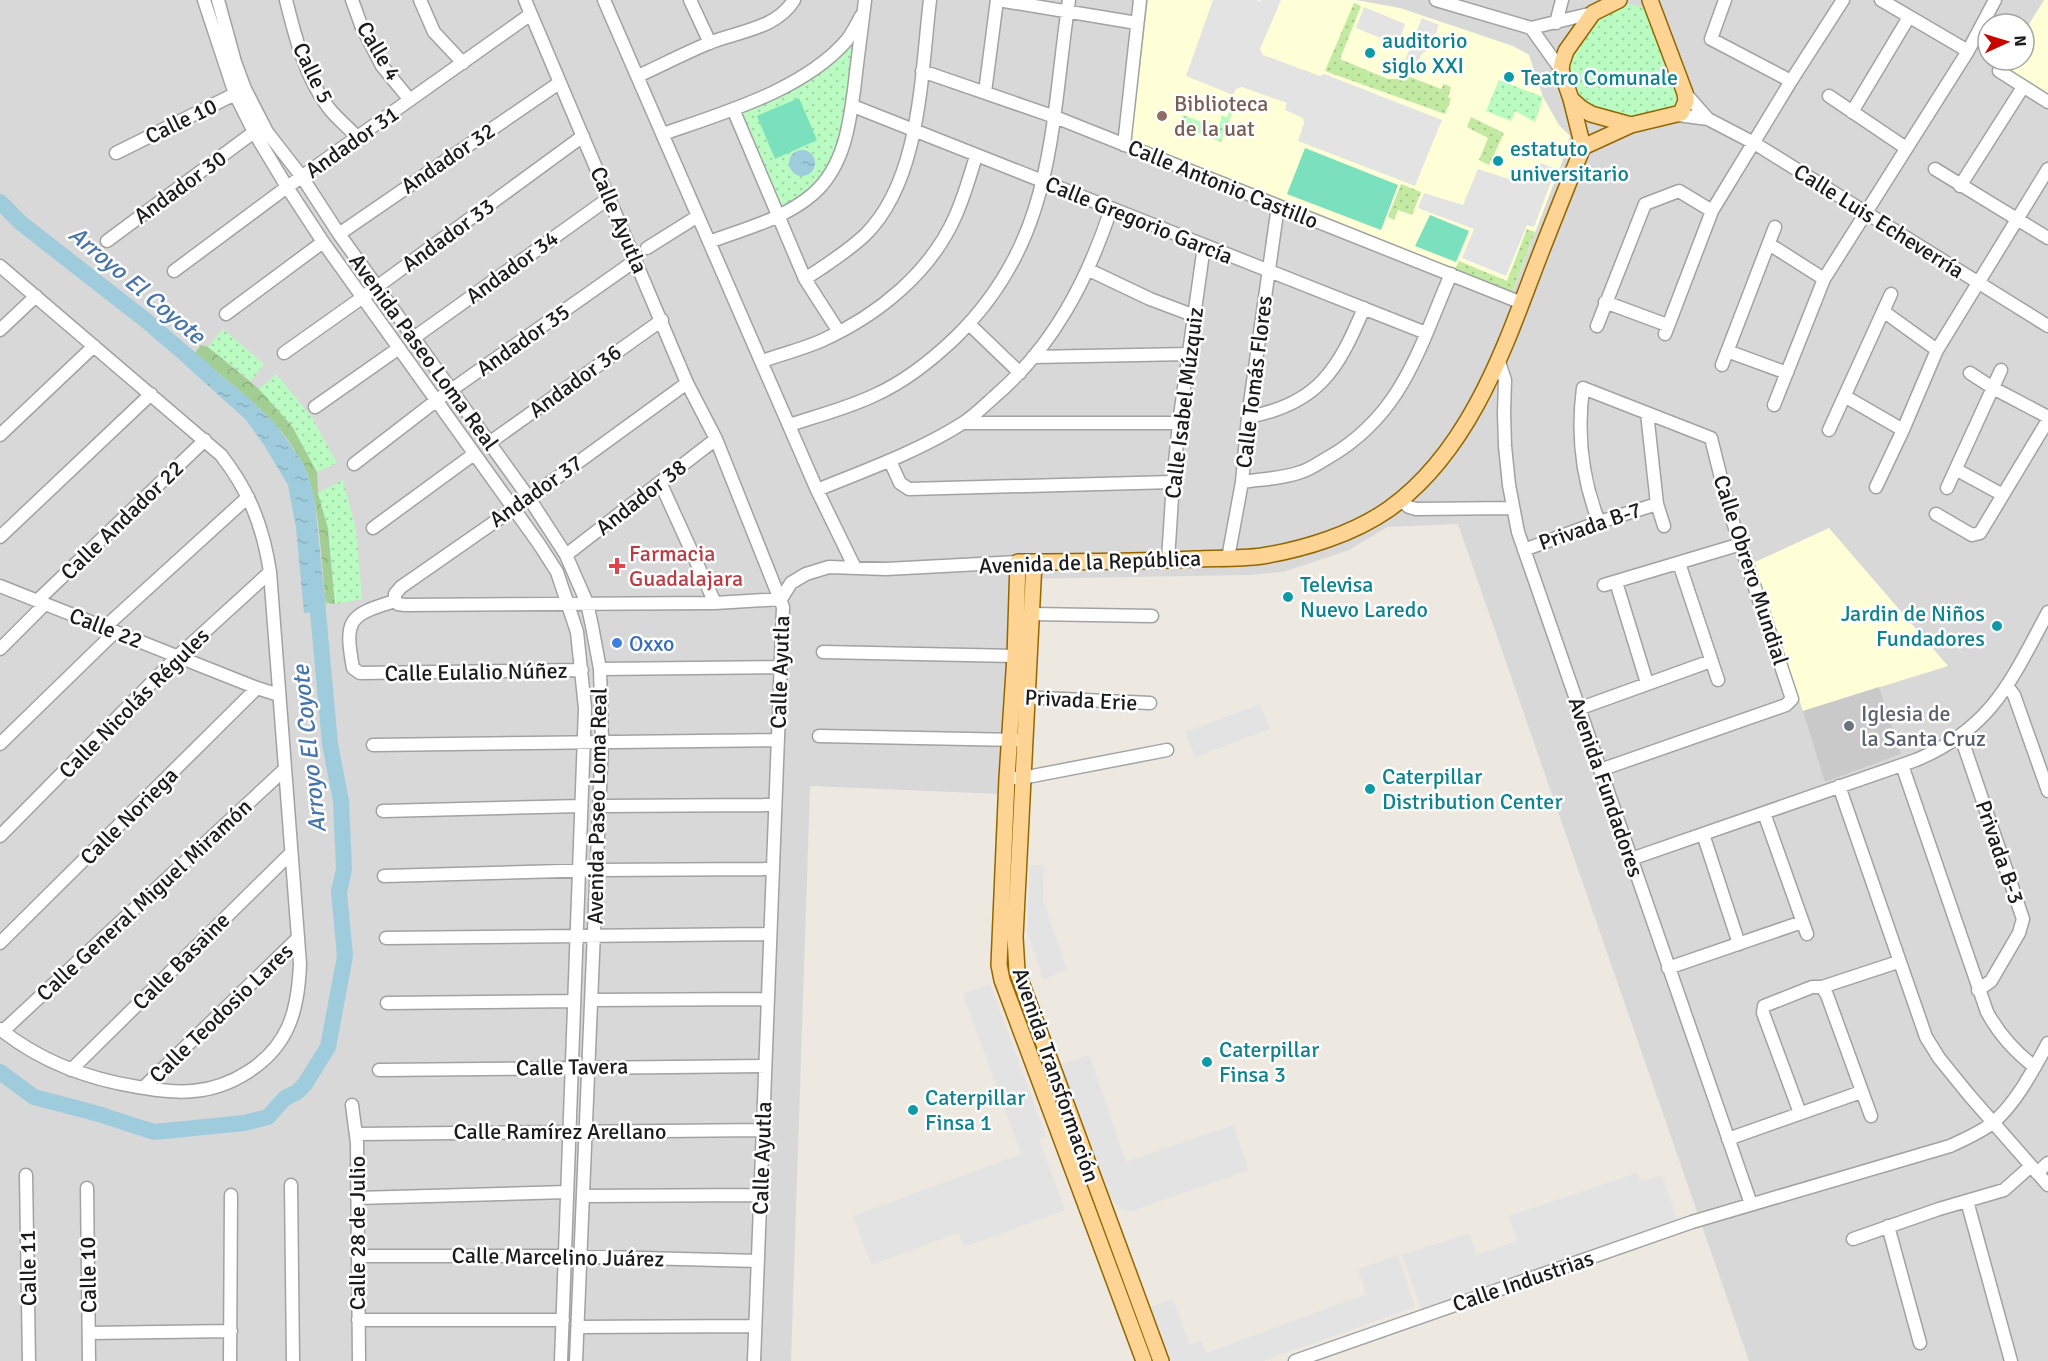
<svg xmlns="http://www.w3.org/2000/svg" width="2048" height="1361" font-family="Signika,sans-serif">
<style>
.residential{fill:#d9d8d8;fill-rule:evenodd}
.education{fill:#feffd7}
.religious{fill:#c9c9c9}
.grass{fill:url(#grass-dots)}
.forest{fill:url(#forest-crowns)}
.park{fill:url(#park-dots)}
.pitch{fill:#7be0bd}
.parking{fill:#e3e3e3}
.water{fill:url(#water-ripples)}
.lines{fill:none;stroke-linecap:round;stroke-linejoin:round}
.river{stroke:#9fccdd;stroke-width:16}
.minor-casing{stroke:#a2a2a2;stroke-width:15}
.major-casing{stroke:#926700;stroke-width:18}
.minor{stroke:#fff;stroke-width:12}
.major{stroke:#fed494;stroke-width:15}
.culture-dot{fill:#0f9aa8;stroke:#fff;stroke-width:2}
.education-dot{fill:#8d6e63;stroke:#fff;stroke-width:2}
.health-dot{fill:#e0444e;stroke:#fff;stroke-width:2}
.shop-dot{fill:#3f7fe0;stroke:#fff;stroke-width:2}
.worship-dot{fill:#6b7280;stroke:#fff;stroke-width:2}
.labels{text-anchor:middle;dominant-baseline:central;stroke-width:5;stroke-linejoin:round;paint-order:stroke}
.culture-label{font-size:22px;fill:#0d838f;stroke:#fff;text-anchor:start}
.street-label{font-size:22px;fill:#1b1b1b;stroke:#fff}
.education-label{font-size:22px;fill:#785e54;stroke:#fff;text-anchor:start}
.health-label{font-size:22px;fill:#be3a42;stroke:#fff;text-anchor:start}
.shop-label{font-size:22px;fill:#366cbe;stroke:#fff;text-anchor:start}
.worship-label{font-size:22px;fill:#5b616d;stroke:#fff;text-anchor:start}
.water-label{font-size:24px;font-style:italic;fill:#4675ad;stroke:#fff}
</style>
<defs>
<pattern id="grass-dots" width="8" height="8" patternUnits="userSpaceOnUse" patternTransform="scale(1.5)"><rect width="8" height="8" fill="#c3eaa3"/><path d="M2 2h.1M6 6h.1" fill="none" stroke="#a7c88c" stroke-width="1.8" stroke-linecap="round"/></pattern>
<pattern id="forest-crowns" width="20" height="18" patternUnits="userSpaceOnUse" patternTransform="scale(1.5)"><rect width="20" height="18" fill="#a2ce93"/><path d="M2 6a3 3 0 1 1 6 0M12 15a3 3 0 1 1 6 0" fill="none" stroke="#8bb07e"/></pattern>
<pattern id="park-dots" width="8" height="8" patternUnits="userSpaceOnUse" patternTransform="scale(1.5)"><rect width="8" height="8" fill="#bafbc1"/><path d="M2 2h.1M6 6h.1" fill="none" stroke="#9fd7a5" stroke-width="1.8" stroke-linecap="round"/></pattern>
<pattern id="water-ripples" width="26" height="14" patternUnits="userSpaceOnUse" patternTransform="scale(1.5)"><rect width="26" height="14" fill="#9fccdd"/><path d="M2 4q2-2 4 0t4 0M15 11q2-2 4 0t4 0" fill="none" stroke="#88afbd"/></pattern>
</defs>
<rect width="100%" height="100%" fill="#ede9e0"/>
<path class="residential" d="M0,0H2048V1361H1749L1458,524L1387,527L1349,550L1283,572L1248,575L1011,579L1001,794L810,786L791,1361H0ZM1988,24H2024V60H1988Z"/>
<path class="education" d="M1148,0H1356L1400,8L1513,46L1529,55L1543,97L1559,125L1570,136L1564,157L1512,293L1131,144Z
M2044,0H2048V98L2000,71L2007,60H2024V32Z
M1829,528L1948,666L1803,711L1751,564Z"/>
<path class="religious" d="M1879,687L1901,754L1825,782L1803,711Z"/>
<path class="grass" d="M1354,3L1361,6L1340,59L1388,79H1397L1400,73L1441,89L1444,84L1451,87L1448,97L1451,99L1445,114L1325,71Z
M1471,117L1504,133L1489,165L1479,160L1488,138L1467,127Z
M1401,184L1421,192L1412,215L1398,210L1394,220L1388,217Z
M1527,229L1535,232L1512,293L1455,269L1459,261L1507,281Z"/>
<path class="forest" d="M201,345L208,347L259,389L292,426L317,472L318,493L328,528L335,604L326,603C321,565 320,496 303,464C279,417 233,387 195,353Z"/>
<path class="park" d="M1630,4L1645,8L1651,17L1683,104L1632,121L1611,117L1576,99L1565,61L1595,20Z
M861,20L856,62L834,168L780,215L741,111L798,83Z
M1499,80L1543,97L1535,122L1515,111L1511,121L1486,111Z
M1233,102L1236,103L1221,142L1178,125L1183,115L1218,128L1222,116L1227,117Z
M223,329L264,364L251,381L208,347Z
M276,374L311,416L337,463L317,472L292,426L259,389Z
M343,480L356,530L362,599L335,604L328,528L318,493Z"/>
<path class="pitch" d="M799,98L817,140L775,159L757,116Z
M1305,148L1398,185L1381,230L1287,194Z
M1430,215L1469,231L1456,262L1415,246Z"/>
<path class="parking" d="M1213,0H1258L1259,2L1261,0H1281L1260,49L1263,55L1320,76L1324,74L1442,120L1415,186L1298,141L1304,123L1303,118L1285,110L1287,103L1242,87L1236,89L1233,95L1186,76Z
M1364,7L1405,24L1398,45L1356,28Z
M1422,18L1439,25L1430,48L1421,55L1413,75L1401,70Z
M1541,163L1556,169L1534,227L1527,225L1506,276L1462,258L1474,229L1418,208L1424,193L1463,205L1478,169L1524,184L1532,170L1537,171Z
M1260,704L1270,729L1195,757L1185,732Z
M1030,865L1044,866L1043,900L1067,970L1043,979L1027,931Z
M990,984L1046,1136L1039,1139L1065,1210L964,1247L958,1233L871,1265L853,1216L1021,1154L963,994Z
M1089,1055L1126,1162L1233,1125L1249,1170L1132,1211L1123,1210L1118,1206L1111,1199L1059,1065Z
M1637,1173L1640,1182L1662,1175L1677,1219L1422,1311L1402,1255L1470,1233L1476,1255L1517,1241L1509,1216Z
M1398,1255L1415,1307L1263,1361H1169L1148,1308L1173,1299L1190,1345L1201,1340L1206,1353L1366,1294L1358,1269Z"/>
<path class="water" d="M789 163a13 13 0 1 1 26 0a13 13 0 1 1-26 0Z
M193,352L252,401L274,422L304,464L314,495L326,610L304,613L296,528L288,485L264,445L245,419L183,363Z"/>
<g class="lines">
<path class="river" d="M0,202L21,223L144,319L205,371
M0,1072L34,1097L95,1113L154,1132L244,1123L268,1117L285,1098L297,1092L305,1084L328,1047L345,956L339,892L344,869L341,801L330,744L316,590"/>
<g class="minor-casing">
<path id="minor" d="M204,0L235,94L254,132L287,187L323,242L539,544L557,572L577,632L585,708L561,1361
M218,0L235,62L245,89L267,132L302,177L339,234L529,498L566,555L587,603L592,626L600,669L602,741L576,1361
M286,0C295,36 305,77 328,107C336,118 348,127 357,137
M352,0L361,25L382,66L410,100
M420,0L434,32L463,63
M525,0L687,383L716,439L783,607L754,1361
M604,0L817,490L855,568
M690,0L710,43
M998,0L1137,23
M1436,0L1531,28L1593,13
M1725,0L1711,39L1791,81
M1881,0L1968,51
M1556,23L1562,0
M1531,28L1561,70
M922,71L1055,117L1522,303
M1999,71L2048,102
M638,76C662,65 685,53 709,43C739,31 776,29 794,0
M985,92L997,0
M1685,93L1708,119L1754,143L2048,326
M1829,96L1906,148
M853,106L1426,333
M733,109L805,279L839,332
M1852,112L1909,17
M1678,115L1708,119
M663,134C723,113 804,90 847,40C852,33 857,24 861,16
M1124,145L1140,0
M116,153L241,91
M1935,169L2048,238
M1960,186L2023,87
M339,234L559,83
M107,241L254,132
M709,242C744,229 784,219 813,194C845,166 850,122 855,82C858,54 862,27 865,0
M1769,244L1824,279
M647,248L698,216
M0,266L221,455C249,491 263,526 270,572L300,964C299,985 297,1007 288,1027C272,1063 231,1088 193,1091C175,1093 156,1090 138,1087C88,1079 40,1061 0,1029
M1089,270L1150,299L1195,316
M174,271L287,187L531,14
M805,279C826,265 847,252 865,235C921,180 921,74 930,0
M1605,302L1667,325
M1883,311L1937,350
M226,314L323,242
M969,324L1020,373
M1597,326L1645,204L1679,191L1712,211
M0,330L36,296
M1665,334L1712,211L1791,81L1843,0
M415,337L609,198
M1727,351L1787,373
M284,353L363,297L583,136
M1033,357L1189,354
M762,361C782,354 803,349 823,340C878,315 930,273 955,217C964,197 970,176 976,156
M1499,362L1505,380L1504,413L1505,446L1509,485L1518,532L1751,1204
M1722,365L1775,227
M1970,373L1993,388L2048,417
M687,383L529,498L401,587L395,594V601L398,604L405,605L715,603L781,599
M1846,397L1903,430
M1774,405L1824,279L1968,51L1995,0
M315,407L399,348
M1647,413L1657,504L1664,526
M1248,417C1318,404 1338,370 1364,308
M963,423H1179
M789,425C817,416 848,408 875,395C906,381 932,360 956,337C1056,239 1050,128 1069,0
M1829,430L1891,294
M0,435L94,346
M489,443L662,320
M890,461L900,483L909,489L1173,482
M354,464L437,400L636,260
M1957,470L2003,495
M660,482L715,603
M1242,482C1261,479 1282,479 1301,472C1311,469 1320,462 1329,457C1403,414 1419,348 1451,274
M1876,487L1903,430L1937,350L2048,169
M1947,488L2001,370
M817,490C866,470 917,452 963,423C974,416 984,406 994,397C1053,347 1087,281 1111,209
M1400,500L1409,507L1416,509L1513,508
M1936,514L1972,535L1980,533L2048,420
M1599,522C1582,479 1577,433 1583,388L1711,438L1729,510L1792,699L1786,705L1600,770
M373,528L474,454
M0,537L151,394
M1524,550L1599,522L1657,504
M566,555L716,439
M1228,558L1242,482L1248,417L1278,206
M1168,560L1173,482L1179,423L1204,246
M1679,563L1718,680
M1616,582L1647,683
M1604,585L1741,544
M0,586L257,688L279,695
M781,599L791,583L806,574L829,567L886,569L1018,562
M38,600L205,440
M395,601C349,615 344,619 353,668L360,673L582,670
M1031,614L1152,616
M104,628L248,497
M0,649L45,604
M823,652L1015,656
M600,669L781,667
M2008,687L2014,695L2048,791
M1019,697L1150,703
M1578,709L1711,661
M819,736L1018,740
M1961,737L2023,919L2019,933L1991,981L1978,990
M0,744L115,632
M373,745L778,740
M1902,765L1987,1012C1999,1034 2015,1052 2035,1067
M1014,778H1022L1167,750
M1839,786L1926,1037L1939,1058L1969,1095L2048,1185
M600,806L775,805
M383,811L581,806
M1764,813L1807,934
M1703,834L1739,944
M0,836L178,656L270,572
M1631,859L1916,760C1992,728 2011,681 2048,612
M384,876L597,870L773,869
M386,938L770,934
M0,943L257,688
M1668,968L1802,922
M1822,987L1827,995L1871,1116
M591,1000L768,999
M387,1003L574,1001
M3,1031L285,769
M71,1070L291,853
M379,1070L765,1066
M143,1088L298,938
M352,1105L357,1143L359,1361
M1800,1113L1763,1013L1764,1006L1812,987H1822L1898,962
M356,1134L763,1130
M1728,1139L1861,1092
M2037,1173L2048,1163
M26,1175L29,1361
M291,1185L293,1361
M87,1188L89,1361
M583,1196L760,1195
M357,1198L567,1192
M1967,1201L2011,1361
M1888,1226L1920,1343
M1853,1239L1939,1209L2004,1190L2031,1166
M358,1256H565L758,1261
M358,1320H563
M578,1327L755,1326
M89,1333L231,1331
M230,1361L231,1195
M1295,1361L1692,1222L1950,1146C1965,1139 1982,1132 1995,1121C2018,1100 2033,1070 2048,1043"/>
</g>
<g class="major-casing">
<path id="major" d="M1571,99L1581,108L1591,114L1631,125L1681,113L1686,101L1685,93L1650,0
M1583,147L1571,99L1561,70L1562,63L1566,51L1593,13L1619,0
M1583,147L1631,125
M1034,562L1015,937L1017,971L1161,1361
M1144,1361L1002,980L999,965L1007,778L1015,656L1018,562C1077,562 1135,562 1194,559C1217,558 1240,559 1262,556C1305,549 1353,534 1389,509C1466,454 1501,358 1533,273C1549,231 1566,189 1583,147"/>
</g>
<use href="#minor" class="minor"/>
<use href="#major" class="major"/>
</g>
<g class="culture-dot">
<circle cx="1370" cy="53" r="6"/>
<circle cx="1509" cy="77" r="6"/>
<circle cx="1498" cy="161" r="6"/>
<circle cx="1288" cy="597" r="6"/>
<circle cx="1997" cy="626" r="6"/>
<circle cx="1370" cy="789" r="6"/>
<circle cx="1207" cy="1062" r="6"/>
<circle cx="913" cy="1110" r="6"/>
</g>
<circle class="education-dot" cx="1162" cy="116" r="6"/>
<path class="health-dot" d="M614 557h6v6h6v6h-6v6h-6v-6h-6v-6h6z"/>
<circle class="shop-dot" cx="617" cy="643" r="6"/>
<circle class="worship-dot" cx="1849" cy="726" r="6"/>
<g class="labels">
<g class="culture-label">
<text x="1382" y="40">auditorio<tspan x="1382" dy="25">siglo XXI</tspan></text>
<text x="1521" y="77">Teatro Comunale</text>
<text x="1510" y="148">estatuto<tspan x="1510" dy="25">universitario</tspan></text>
<text x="1300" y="584">Televisa<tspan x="1300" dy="25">Nuevo Laredo</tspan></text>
<text x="1985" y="613" text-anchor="end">Jardin de Niños<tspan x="1985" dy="25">Fundadores</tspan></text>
<text x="1382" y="776">Caterpillar<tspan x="1382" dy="25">Distribution Center</tspan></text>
<text x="1219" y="1049">Caterpillar<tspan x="1219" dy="25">Finsa 3</tspan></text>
<text x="925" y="1097">Caterpillar<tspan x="925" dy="25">Finsa 1</tspan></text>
</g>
<g class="street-label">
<text transform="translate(379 51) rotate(59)">Calle 4</text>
<text transform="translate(313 73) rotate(64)">Calle 5</text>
<text transform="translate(181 121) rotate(-26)">Calle 10</text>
<text transform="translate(352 142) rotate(-35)">Andador 31</text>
<text transform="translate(448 158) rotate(-34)">Andador 32</text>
<text transform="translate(1223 184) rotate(22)">Calle Antonio Castillo</text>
<text transform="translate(180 187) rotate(-36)">Andador 30</text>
<text transform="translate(619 220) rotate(67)">Calle Ayutla</text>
<text transform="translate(1139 220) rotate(22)">Calle Gregorio García</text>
<text transform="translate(1879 221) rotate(32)">Calle Luis Echeverría</text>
<text transform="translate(448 235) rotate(-36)">Andador 33</text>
<text transform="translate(512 267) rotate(-36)">Andador 34</text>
<text transform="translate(523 340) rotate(-35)">Andador 35</text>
<text transform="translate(424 352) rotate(54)">Avenida Paseo Loma Real</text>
<text transform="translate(575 381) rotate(-36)">Andador 36</text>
<text transform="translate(1254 382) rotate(-83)">Calle Tomás Flores</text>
<text transform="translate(1184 403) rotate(-83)">Calle Isabel Múzquiz</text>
<text transform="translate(536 491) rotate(-35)">Andador 37</text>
<text transform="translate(641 497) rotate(-38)">Andador 38</text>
<text transform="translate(122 520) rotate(-44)">Calle Andador 22</text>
<text transform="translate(1590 526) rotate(-19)">Privada B-7</text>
<text transform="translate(1090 562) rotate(-2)">Avenida de la República</text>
<text transform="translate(1751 570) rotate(72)">Calle Obrero Mundial</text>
<text transform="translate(106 628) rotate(21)">Calle 22</text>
<text transform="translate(476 672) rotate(-1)">Calle Eulalio Núñez</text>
<text transform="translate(780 672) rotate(-88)">Calle Ayutla</text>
<text transform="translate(1081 700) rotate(3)">Privada Erie</text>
<text transform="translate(134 703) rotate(-45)">Calle Nicolás Régules</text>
<text transform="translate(1606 787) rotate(71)">Avenida Fundadores</text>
<text transform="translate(597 806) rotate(-89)">Avenida Paseo Loma Real</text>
<text transform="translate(129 816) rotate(-45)">Calle Noriega</text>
<text transform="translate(2000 852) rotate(71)">Privada B-3</text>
<text transform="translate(144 900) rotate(-43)">Calle General Miguel Miramón</text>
<text transform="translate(181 961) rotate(-45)">Calle Basaine</text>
<text transform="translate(221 1013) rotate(-44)">Calle Teodosio Lares</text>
<text transform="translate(572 1067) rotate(-1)">Calle Tavera</text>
<text transform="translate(1056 1075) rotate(71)">Avenida Transformación</text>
<text x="560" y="1131">Calle Ramírez Arellano</text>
<text transform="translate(762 1158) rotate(-88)">Calle Ayutla</text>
<text transform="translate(357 1233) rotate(-90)">Calle 28 de Julio</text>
<text transform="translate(558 1257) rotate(1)">Calle Marcelino Juárez</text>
<text transform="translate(28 1268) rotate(-91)">Calle 11</text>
<text transform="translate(88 1275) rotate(-91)">Calle 10</text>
<text transform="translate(1523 1281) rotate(-19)">Calle Industrias</text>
</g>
<g class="education-label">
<text x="1174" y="103">Biblioteca<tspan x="1174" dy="25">de la uat</tspan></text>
</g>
<g class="health-label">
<text x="629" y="553">Farmacia<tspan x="629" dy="25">Guadalajara</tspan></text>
</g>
<g class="shop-label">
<text x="629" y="643">Oxxo</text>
</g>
<g class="worship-label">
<text x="1861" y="713">Iglesia de<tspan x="1861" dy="25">la Santa Cruz</tspan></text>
</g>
<g class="water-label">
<text transform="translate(137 285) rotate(40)">Arroyo El Coyote</text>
<text transform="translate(309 749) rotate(-96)">Arroyo El Coyote</text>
</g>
</g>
<g transform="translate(2006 42) rotate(86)"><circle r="28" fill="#ffffff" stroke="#a4a4a4" stroke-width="1.5"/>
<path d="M0-4.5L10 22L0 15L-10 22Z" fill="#c60700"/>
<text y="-9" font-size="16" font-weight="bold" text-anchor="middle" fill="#1b1b1b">N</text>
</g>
</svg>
